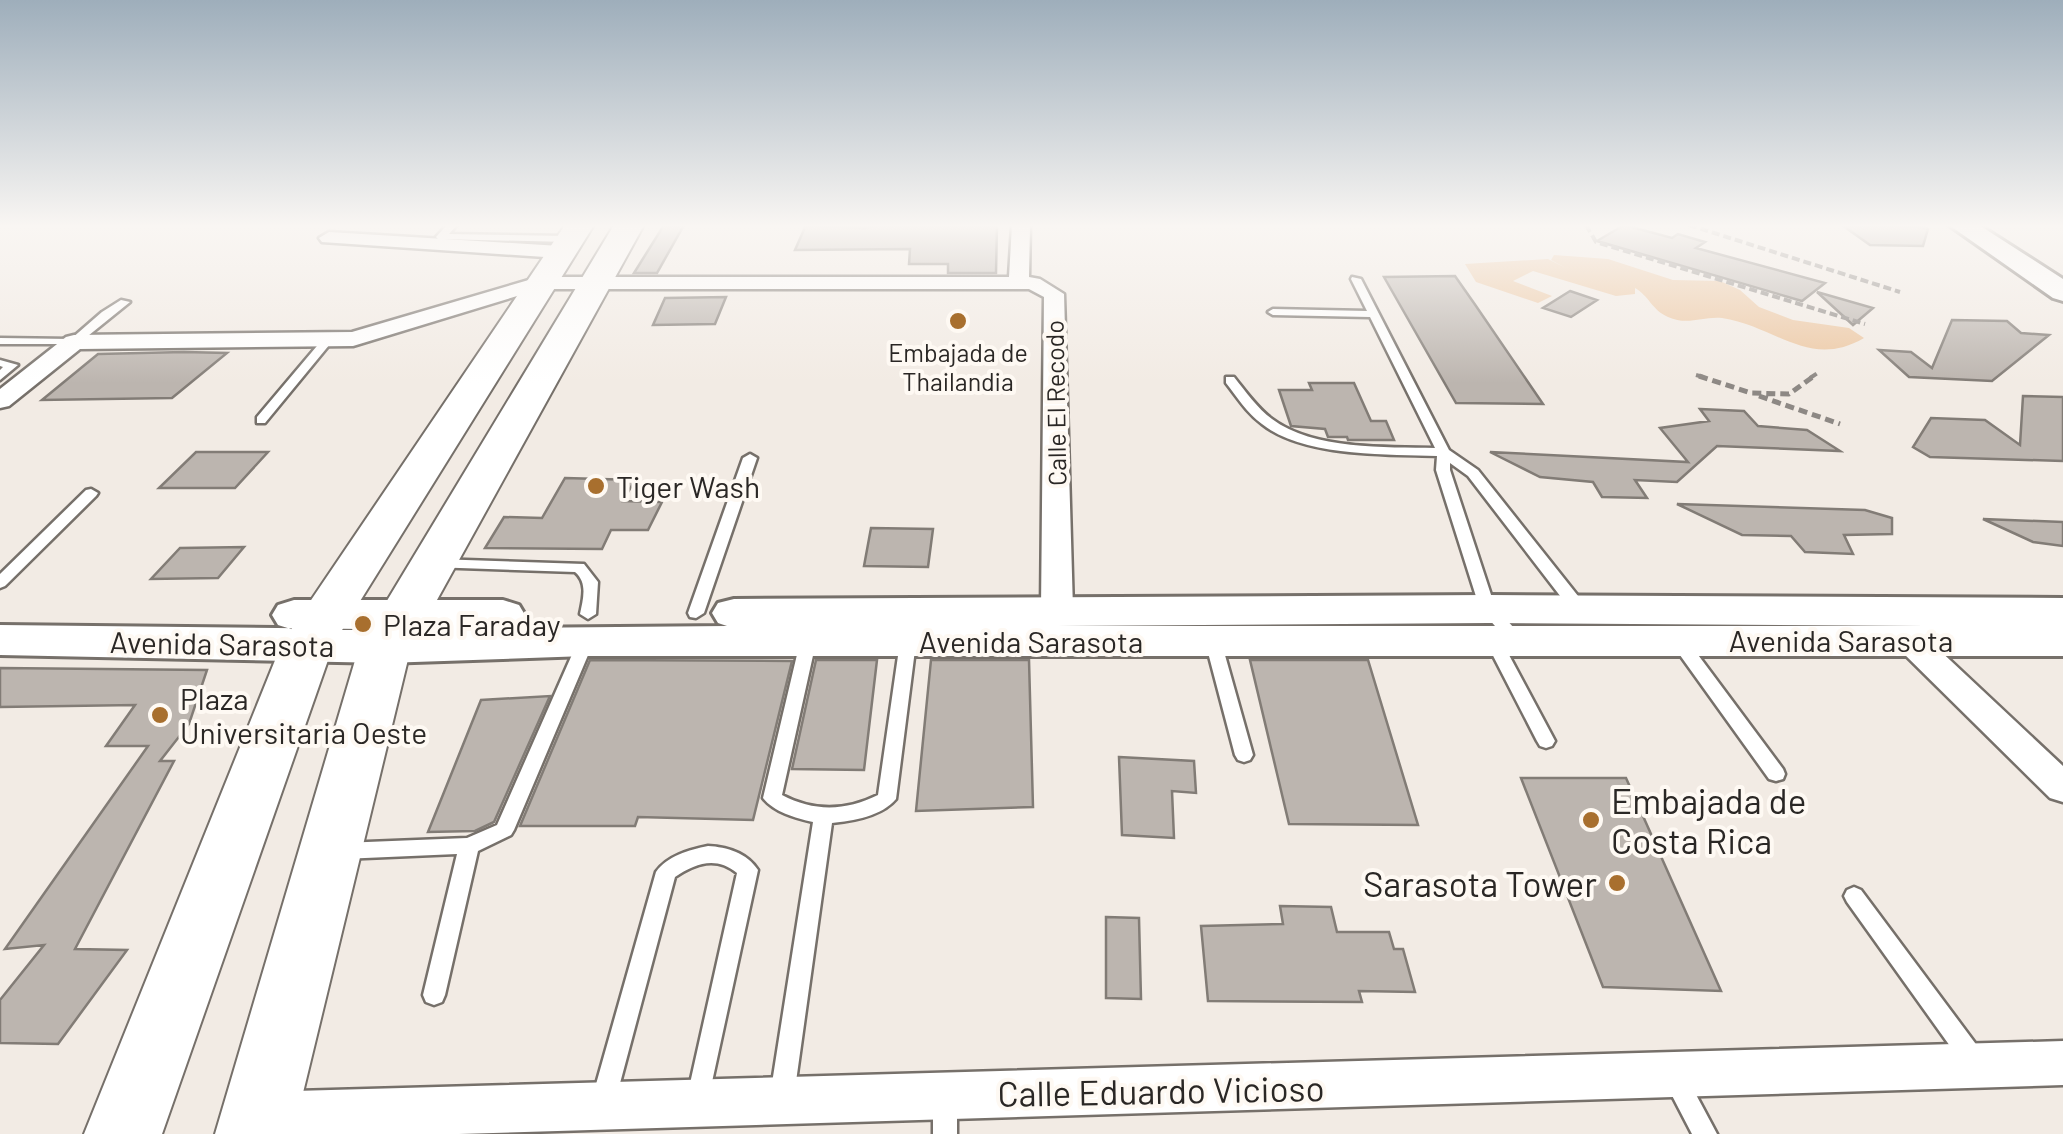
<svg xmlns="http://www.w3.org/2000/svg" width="2063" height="1134" font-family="Barlow,sans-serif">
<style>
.green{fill:#ecc7a2}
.building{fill:#bcb5af;stroke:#827c76;stroke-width:2.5}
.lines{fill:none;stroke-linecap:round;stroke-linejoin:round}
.lane-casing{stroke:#76706a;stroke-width:5}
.street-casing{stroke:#76706a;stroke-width:5}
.secondary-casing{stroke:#76706a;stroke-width:6}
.primary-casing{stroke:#76706a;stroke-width:4}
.path-far1{stroke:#8d8884;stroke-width:4;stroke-dasharray:8 4;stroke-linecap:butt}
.path{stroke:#8d8884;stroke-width:5;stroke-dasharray:9 5;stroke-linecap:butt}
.lane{fill:#fff;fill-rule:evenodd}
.street{fill:#fff;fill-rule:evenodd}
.secondary{fill:#fff;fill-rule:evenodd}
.primary{fill:#fff;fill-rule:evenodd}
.poi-dot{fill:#a86f2e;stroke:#fef9f3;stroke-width:4}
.labels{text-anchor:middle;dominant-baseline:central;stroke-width:8;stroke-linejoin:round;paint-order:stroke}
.far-poi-label{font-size:25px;fill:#2a2725;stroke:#fef9f3}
.far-street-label{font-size:25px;fill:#2a2725;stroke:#fef9f3}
.poi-label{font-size:30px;fill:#2a2725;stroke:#fef9f3;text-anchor:start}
.street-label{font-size:30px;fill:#2a2725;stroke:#fef9f3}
.near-poi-label{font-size:35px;fill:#2a2725;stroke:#fef9f3;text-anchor:start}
.near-street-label{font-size:35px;fill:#2a2725;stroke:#fef9f3}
</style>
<rect width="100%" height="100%" fill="#f2ebe4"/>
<path class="green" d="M1554,255L1608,259L1673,280L1720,281L1740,290L1759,307L1793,320L1849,328L1864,338C1809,370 1776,326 1722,318C1703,316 1688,326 1668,317C1652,310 1649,296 1635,288V294L1616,296L1533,271L1513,281L1552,296L1538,303L1476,282L1465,264L1548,259L1566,268L1551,260Z"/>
<path class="building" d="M664,225H684L657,273H634Z
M806,225L865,228L876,225H997L996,273H948V264H909L910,249L795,250Z
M1624,225L1672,238L1678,234L1705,242L1696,248L1825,283L1802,301L1597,241Z
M1842,225L1915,226L1928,229L1923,246L1870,245Z
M1455,276L1476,306L1543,404L1456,403L1384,277Z
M1570,291L1597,300L1571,317L1543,308Z
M1817,292L1873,308L1853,325Z
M726,297L715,324L653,325L665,298Z
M1952,320L2007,321L2021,333L2049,335L1992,381L1909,377L1879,350L1911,352L1932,368Z
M184,352L227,353L172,398L42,400L98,354Z
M1309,383H1354L1371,421H1386L1394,440H1348L1347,437H1328L1325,429L1291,426L1279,390H1312Z
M2023,396L2063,397V461L1930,457L1913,447L1931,418L1985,420L2020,445Z
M1700,409L1744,411L1758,426L1807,430L1840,451L1717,446L1677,482L1635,480L1647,498L1602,497L1593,482L1540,477L1490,452L1688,462L1660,428L1709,421Z
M196,452H268L235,488H159Z
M565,478L635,480L623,501L662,502L648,530H611L602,549L485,548L504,517L542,518Z
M1677,504L1865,510L1892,518V534L1844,535L1853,554L1805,552L1791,536L1742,535Z
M1983,519L2063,522V546L2033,542Z
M871,528L933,529L928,567L864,566Z
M244,547L218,578L151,579L180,548Z
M590,660L792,661L753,820L638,817L635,826H520Z
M816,660H877L864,770L792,769Z
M931,660H1029L1033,807L916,811Z
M1250,660H1368L1418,825L1289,824Z
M0,668L207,670L189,724L160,761H174L75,949L127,950L58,1044L0,1043V1000L44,945L5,949L148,746H106L135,705L0,707Z
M550,696L494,822L475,831L428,832L481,700Z
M1119,757L1194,761L1196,793L1172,791L1174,838L1122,835Z
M1521,778H1626L1721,991L1603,987Z
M1280,906L1331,907L1337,932H1389L1394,949H1403L1415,992L1359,991L1362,1002L1208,1001L1201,926L1283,924Z
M1106,917L1139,918L1141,999L1106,998Z"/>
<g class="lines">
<g class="lane-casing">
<path id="lane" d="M447,225H457L449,234L569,236L574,239L569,242L438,239L436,237Z
M1352,277L1361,279L1449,450L1478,470L1586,606L1588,610L1586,614H1574L1468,476L1450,463V470L1495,607L1524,639L1522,643H1510L1480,609L1436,470L1437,456C1387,454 1303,457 1262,424C1247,413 1237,397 1226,383V377H1234C1246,392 1257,408 1272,419C1313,450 1386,447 1435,448L1370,317L1273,315L1268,312L1273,309L1367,311L1351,279Z
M121,300L130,302L78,344H0V338L71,339L102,312Z
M326,339L330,340V344L265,423H257V417L322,340Z
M0,360L18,365L0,380V370L3,367L0,366Z
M750,454L757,458L704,613L696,618L690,617L688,613L743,458Z
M91,489L98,493L96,496L5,586L0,588V574L86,490Z
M436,559L584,564L598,582L596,614L588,619L580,614C583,599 588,583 575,572L431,567L429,564Z
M1678,635L1684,636L1783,769L1785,774L1783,779L1776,781L1769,779L1672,644L1670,640Z
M586,636L594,641L514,830L511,835L478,851L445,995L442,1002L434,1005L426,1002L423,995L457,854L342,859L335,857L332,851L335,845L342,843L467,838L497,825L578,641Z
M1213,636L1221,641L1253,755L1250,760L1244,762L1238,760L1235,755L1205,641Z
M808,637L816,642L782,795C814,812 846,811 878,795L900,642L908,637L916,642L896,799C882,816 853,821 832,823L794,1096L790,1104L782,1108L774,1104L770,1096L813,822C795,818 774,812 763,798L800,642Z
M1494,637L1502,642L1555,741L1552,746L1546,748L1540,746L1537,741L1486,642Z
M708,846C727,847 747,853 758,870L707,1105L699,1109L691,1105L687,1097L737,873C716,856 696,863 675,877L615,1102L611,1110L603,1114L595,1110L591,1102L656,872C667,856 689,850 708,846Z
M1854,887L1861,890L1981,1051L1985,1059L1981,1067L1973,1070L1965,1067L1847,902L1844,896L1847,890Z
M1677,1071L1685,1074L1717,1134H1692L1665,1082L1669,1074Z
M945,1087L953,1091L957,1099V1134H933V1099L937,1091Z"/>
</g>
<g class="street-casing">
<path id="street" d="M1012,225H1030L1029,277L1040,279L1064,294L1073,610L1068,617H1046L1041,610L1044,297L1029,289H540L353,346L80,349L9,406L0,408V389L66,337L74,335L352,332L539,277H1009Z
M329,232L560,246L570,252L560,258L322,242L319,238Z
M1908,628L1919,631L2063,766V802L2050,798L1897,647L1892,639L1897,631Z
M2063,1041V1085L459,1134H245L235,1116L242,1099L259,1092Z"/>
</g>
<g class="secondary-casing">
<path id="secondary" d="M1949,225H1979L2063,279V301L2053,298Z
M1488,595L2063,598V656H586L385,663L0,655V625L453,630H294L278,625L272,615L278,605L294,600H503L519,605L525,615L519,625L509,628L727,626L718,623L712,613L718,603L734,599ZM1488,623L1925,626H1058Z"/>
</g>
<g class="primary-casing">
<path id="primary" d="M565,225H594L334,643L162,1134H84L282,643Z
M614,225H644L411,647L293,1134H215L359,647Z"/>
</g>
<path class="path-far1" d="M1586,225L1596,242L1865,324
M1689,225L1900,292
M1696,375L1707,378
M1810,378L1819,372"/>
<path class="path" d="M1699,376L1751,393L1789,394L1814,376
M1759,396L1840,424"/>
<use href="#lane" class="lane"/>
<use href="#street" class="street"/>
<use href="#secondary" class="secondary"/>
<use href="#primary" class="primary"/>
</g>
<linearGradient id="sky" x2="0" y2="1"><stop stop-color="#9eaebb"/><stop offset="0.59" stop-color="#f9f6f3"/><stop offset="1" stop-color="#f9f6f3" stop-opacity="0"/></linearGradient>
<rect width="2063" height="383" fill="url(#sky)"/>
<g class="poi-dot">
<circle cx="958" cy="321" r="10"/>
<circle cx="596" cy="486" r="10"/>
<circle cx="363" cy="624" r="10"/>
<circle cx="160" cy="715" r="10"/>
<circle cx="1591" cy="820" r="10"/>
<circle cx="1617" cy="883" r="10"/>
</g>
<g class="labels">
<g class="far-poi-label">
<text x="958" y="352">Embajada de<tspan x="958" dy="29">Thailandia</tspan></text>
</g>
<g class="far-street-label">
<text transform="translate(1055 403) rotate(-91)">Calle El Recodo</text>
</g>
<g class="poi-label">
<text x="616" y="486">Tiger Wash</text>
<text x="383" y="624">Plaza Faraday</text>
<text x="180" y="698">Plaza<tspan x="180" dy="34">Universitaria Oeste</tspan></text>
</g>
<g class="street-label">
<text x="1841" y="640">Avenida Sarasota</text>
<text x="1031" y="641">Avenida Sarasota</text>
<text transform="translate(222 643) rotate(1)">Avenida Sarasota</text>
</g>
<g class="near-poi-label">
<text x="1611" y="800">Embajada de<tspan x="1611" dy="40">Costa Rica</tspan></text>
<text x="1597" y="883" text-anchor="end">Sarasota Tower</text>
</g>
<g class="near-street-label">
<text transform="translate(1161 1090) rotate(-1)">Calle Eduardo Vicioso</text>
</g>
</g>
</svg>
